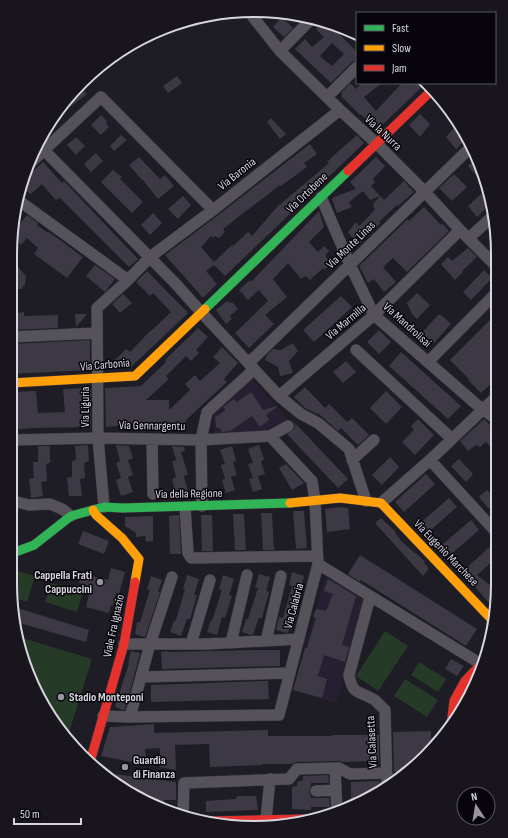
<svg xmlns="http://www.w3.org/2000/svg" width="508" height="838" font-family="'Sofia Sans Condensed',sans-serif">
<style>
.built{fill:#251f31}
.green{fill:#253b27}
.building{fill:#3d3944;fill-rule:evenodd}
.lines{fill:none;stroke-linecap:round;stroke-linejoin:round}
.street-casing{stroke:#3a383e;stroke-width:12}
.fast-casing{stroke:#3a383e;stroke-width:10}
.slow-casing{stroke:#3a383e;stroke-width:10}
.jam-casing{stroke:#3a383e;stroke-width:10}
.street{stroke:#555359;stroke-width:11}
.fast{stroke:#30b455;stroke-width:9}
.slow{stroke:#ff9f0a;stroke-width:9}
.jam{stroke:#e5322d;stroke-width:9}
.poi-dot{fill:#97949e;stroke:#07050b;stroke-width:1.5}
.labels{text-anchor:middle;dominant-baseline:central;stroke-width:3;stroke-linejoin:round;paint-order:stroke}
.street-label{font-size:12px;fill:#d8d5df;stroke:#07050b}
.poi-label{font-size:12px;font-weight:bold;fill:#d8d5df;stroke:#07050b;text-anchor:start}
.rim{fill:none;stroke:#d8d5df;stroke-width:2}
</style>
<rect width="100%" height="100%" fill="#1e1c24"/>
<path class="built" d="M251,378L289,420L265,433L215,435L213,414Z
M325,578L345,584L367,599L337,703L293,690Z"/>
<path class="green" d="M10,569L35,576L27,602L12,597L10,584Z
M51,583L83,592L77,612L45,602Z
M385,631L408,646L378,691L356,676Z
M19,637L92,659L67,739L60,732L23,662Z
M419,662L446,679L438,692L411,675Z
M405,679L438,700L427,717L394,696Z"/>
<path class="building" d="M282,17L293,28L284,37L273,27Z
M323,21L344,32L340,35L357,52V60L352,62L331,83L295,49L305,39L312,47L324,37L316,29ZM332,43L344,54L332,66L320,56Z
M177,76L182,83L168,93L163,86Z
M350,83L356,89L362,83H382L364,97L376,111L402,83H422L424,85L376,131L361,114L360,115L341,96L342,95L341,93Z
M81,88L87,94L70,107L66,101Z
M56,113L61,119L46,132H45Z
M420,114L430,124L420,137L409,125Z
M101,115L107,121L106,123L109,127L101,135L91,125Z
M271,118L286,134L280,139L267,122Z
M461,127L465,132L468,137L456,149L446,137L454,128L458,130Z
M121,135L127,140L114,151L110,146Z
M357,135L364,143L225,276L214,265L206,271L217,284L203,298L165,255L217,216L310,144L317,154L304,163L307,167L281,186L280,185L237,218L223,229L225,232L219,238L215,236L213,238L211,236L201,247L214,262L232,245L233,246L248,232L252,236L277,207L329,163L327,162L333,156Z
M76,137L85,146L76,155L67,145Z
M96,153L103,161L91,172L84,164Z
M139,157L160,179L165,175L174,186L158,199L142,179V180L129,165Z
M376,157L385,166L373,179L375,182L371,186L380,196L370,200L363,191L349,202L352,207L337,213L332,199L334,197L356,189L350,182Z
M477,159L484,174L479,179L468,166Z
M43,162L62,183L64,181L138,259L129,267L60,198L56,200L42,184L31,194L26,191L21,194L20,193L23,181Z
M113,170L122,177L120,179L143,202L132,213L101,182Z
M454,174L467,187L452,201L439,188Z
M404,181L414,192L398,206L397,205L379,222L381,223L358,245L348,232L356,222L359,226L369,216L375,209L373,207L374,205L373,204L380,196L384,200Z
M481,194L490,204L477,217L468,206Z
M183,196L191,205L178,219L168,209Z
M424,207L441,225L442,223L449,231L407,272L393,258L383,267L396,282L384,292L374,279L368,283L359,266L408,219L409,221Z
M319,211L324,227L309,242L318,252L324,246L329,251L325,256L331,263L324,270L323,268L310,280L305,276L301,279L288,263L273,279L287,297L265,315L274,324L249,348L235,333L268,301L259,290L248,300L239,290L250,280L251,282Z
M153,213L162,223L150,235L141,225Z
M27,215L38,223L37,225L48,233L49,232L83,257L67,278L34,254L38,248L27,238L21,245L12,239V234Z
M468,248L477,257L462,271L463,272L455,280L441,264L448,257L452,261Z
M12,260L26,276L25,285L23,286L22,289H12Z
M95,265L115,279L105,292L86,276Z
M484,270L492,278L471,300L463,292Z
M147,271L188,313L131,367L119,368L113,362L126,349L130,352L150,331H151L171,312L153,293L150,296L136,282Z
M417,293L430,305L417,319L412,314L407,303Z
M123,294L132,303L120,313L112,304Z
M341,296L352,307L314,342L303,330Z
M227,301L230,303L232,302L238,309L230,316L232,319L226,324L216,310Z
M24,312V316L58,315V328L11,330L12,314Z
M497,313V378L481,393L468,380L469,379L450,360Z
M75,314H87L76,327Z
M438,315H441L451,324L434,343L422,333Z
M198,328L208,337L196,350L199,353L191,361L186,356L166,376L169,379L146,400H169V410L190,390L185,384L195,375L200,381L220,363L213,357L222,347L238,363L224,379L227,382L186,420L185,423L160,424L137,426V424L106,427L105,388L141,386L166,362L165,360Z
M379,330L391,342L379,354L367,342Z
M90,340V370L11,374V344Z
M293,343L298,351L289,361L293,373L280,376L278,367L265,360L267,355L273,349L281,350Z
M401,352L461,406L448,419L389,366Z
M346,361L356,372L343,383L333,372Z
M305,387L325,408L329,404L347,422L352,418L369,435L358,445L341,428L338,431L318,413L317,414L305,408L294,397Z
M91,388V427L34,428L11,430V392L36,391L38,413L65,412L63,389Z
M386,391L402,407L386,424L370,408Z
M251,392L263,410L277,406V407L266,415L269,420L260,427L252,416L230,431L222,432L220,428L216,427L215,417L226,410L223,407L234,399L237,402Z
M418,419L434,435L415,455L402,442L414,430L411,426Z
M484,419L497,432V453L486,442L480,447L476,445L468,451L460,441Z
M294,422L348,479L338,488L287,434L294,429L295,426Z
M88,445L89,461L84,463L85,478L80,479L82,496H69L67,478L72,477V462L76,459L75,446Z
M116,445L129,446L133,458L128,460L133,475L128,477L133,492L121,496L116,480L121,478L116,463L120,461Z
M259,445L264,459L261,462L265,474L258,476L262,489L253,492L249,479L253,478L248,464L253,463L248,449Z
M38,446H50V463L46,464L47,481L41,482L43,496L31,498L29,479L34,478L33,462H38Z
M172,446L184,447L185,451L181,452L188,474L184,476L188,491L176,494L172,479L176,477L172,462L176,460Z
M232,446L236,460L233,463L237,475L231,477L235,490L226,493L222,480L225,479L221,465L225,464L220,450Z
M390,457L399,467L382,485L372,475Z
M459,459L473,474L466,482L451,466Z
M286,464L304,483L292,490L279,468Z
M426,474L435,484L404,512L395,502Z
M496,489V502L489,509L479,497L487,490L490,493Z
M449,498L457,507L426,534L418,525Z
M340,507L348,508L350,529L327,532L325,509Z
M293,511H304L307,548L296,549Z
M261,513H272L274,550H263Z
M233,514H244L246,550H235Z
M179,515L181,554H170L169,516Z
M201,515H212L213,551H202Z
M153,516V541L146,542L145,536L136,537V533L125,526V517Z
M381,518L396,532L395,533L400,539V540L415,553H416L425,562L424,563L428,567V570L423,576L375,523Z
M471,520L479,530L448,557L442,550L443,544Z
M83,531L109,541L104,554L78,544Z
M493,544L496,548V558L477,575L491,586L496,583V611L462,572Z
M360,555L477,629L466,646L361,580L360,582L348,574Z
M111,568L125,572L119,594L116,593L113,605H111L109,613L86,607L91,587L79,583L81,573L108,580Z
M292,572L304,576L300,592L302,593L296,618H292L288,633L276,630L279,617L283,618L292,586L289,585Z
M259,574L270,577L266,591L269,592L262,618H259L253,634L251,635L242,632L246,619H248L258,588L255,587Z
M187,575L199,579L194,595H197L190,619H187L181,636L170,632L174,621L176,620L185,589H183Z
M223,575L234,579L229,595L232,596L225,618L222,617L217,635L207,632L211,620L212,621L222,590L219,589Z
M151,576L162,580L158,592H160L145,637H144L135,634L137,622H140L150,590L147,589Z
M328,579L356,596L342,645L349,647L345,662L324,655L318,676L327,679L322,698L293,690L305,648H307L316,618L313,617L316,609L326,611L333,594L324,591Z
M14,607L89,630L86,642L16,622Z
M256,650H280V666L162,669L161,652L168,651V652Z
M131,651L140,653L125,710H123L115,707L129,663H128Z
M451,659L464,666L457,676L445,669Z
M260,681H268L269,699L151,702V685Z
M154,724V733L268,730V736H332V735H379V761L343,762L339,761L297,762L292,764H262V765L210,767L209,744L175,745L176,770L160,767V748L145,749L147,765L101,756L110,727Z
M431,731V749L407,773L399,772H394L393,732Z
M99,772L176,782V800H164L163,808L106,778Z
M328,775L329,783H311V786L309,791L311,798H329L330,807H311V810L292,809V787L297,786V782L303,780V776Z
M380,781L381,789L351,805V782Z
M237,796H256L258,810L206,812V801L236,799Z"/>
<g class="lines">
<g class="street-casing">
<path id="street" d="M253,17L280,51L340,110L377,144L425,192L460,230L497,267
M280,51L312,18
M327,97L357,67
M38,144L175,283L201,312L279,396L301,414L318,423L349,449L366,501
M27,166L101,97L213,210
M321,197L351,267L374,315L476,404L497,420
M18,200L128,280
M469,238L493,216
M11,337L97,333
M356,350L452,439
M248,362L255,357L472,146
M428,362L497,292
M279,396L374,315L460,230
M152,439L153,494
M11,440L98,438L201,440L270,436L288,426
M352,460L374,440
M430,460L496,532
M13,501L29,505L50,504L62,509L71,516
M381,503L430,460L497,396
M202,506L201,440L207,412L249,374L252,369
M104,507L98,438L97,308L128,280L150,257L213,210L340,110
M185,507L188,553L191,558L317,556
M318,564L481,664
M370,597L349,675C353,695 357,690 373,699C377,701 381,707 385,710L387,786
M266,641L281,576
M231,643L247,575
M124,644H207L299,639
M191,644L210,580
M141,677L290,673
M103,716L130,717L279,715L318,564L315,501L312,481L270,436
M130,717L150,644L172,577
M335,768L337,813
M387,780L399,779
M316,791L336,790
M183,816L184,783L289,779L297,769L339,768L350,774L386,773
M266,820L270,779"/>
</g>
<g class="fast-casing">
<path id="fast" d="M205,309L348,171
M10,554L34,545L71,516L104,507L123,508L290,503"/>
</g>
<g class="slow-casing">
<path id="slow" d="M11,383L135,376L205,309
M290,503L340,498L381,503L494,622
M93,510L96,515L122,538L139,559L135,582"/>
</g>
<g class="jam-casing">
<path id="jam" d="M348,171L430,92
M490,639L492,620
M451,726L454,701L465,681L484,661
M90,762L124,644L135,582
M211,821L307,819"/>
</g>
<use href="#street" class="street"/>
<use href="#fast" class="fast"/>
<use href="#slow" class="slow"/>
<use href="#jam" class="jam"/>
</g>
<g class="poi-dot">
<circle cx="100" cy="582" r="4"/>
<circle cx="61" cy="697" r="4"/>
<circle cx="125" cy="767" r="4"/>
</g>
<g class="labels">
<g class="street-label">
<text transform="translate(383 133) rotate(43)">Via la Nurra</text>
<text transform="translate(237 174) rotate(-38)">Via Baronia</text>
<text transform="translate(307 193) rotate(-44)">Via Ortobene</text>
<text transform="translate(351 245) rotate(-44)">Via Monte Linas</text>
<text transform="translate(346 322) rotate(-40)">Via Marmilla</text>
<text transform="translate(407 325) rotate(42)">Via Mandrolisai</text>
<text transform="translate(105 365) rotate(-5)">Via Carbonia</text>
<text transform="translate(85 407) rotate(-90)">Via Liguria</text>
<text transform="translate(152 426) rotate(1)">Via Gennargentu</text>
<text transform="translate(189 494) rotate(-1)">Via della Regione</text>
<text transform="translate(446 553) rotate(46)">Via Eugenio Marchese</text>
<text transform="translate(294 606) rotate(-75)">Via Calabria</text>
<text transform="translate(114 626) rotate(-78)">Viale Fra Ignazio</text>
<text transform="translate(372 742) rotate(-93)">Via Calasetta</text>
</g>
<g class="poi-label">
<text x="92" y="575" text-anchor="end">Cappella Frati<tspan x="92" dy="14">Cappuccini</tspan></text>
<text x="69" y="697">Stadio Monteponi</text>
<text x="133" y="760">Guardia<tspan x="133" dy="14">di Finanza</tspan></text>
</g>
</g>
<path d="M0 0H508V838H0ZM254 17H254A237 237 0 0 1 491 254V584A237 237 0 0 1 254 821H254A237 237 0 0 1 17 584V254A237 237 0 0 1 254 17Z" fill="#18161c" fill-rule="evenodd"/>
<path class="rim" d="M254 17H254A237 237 0 0 1 491 254V584A237 237 0 0 1 254 821H254A237 237 0 0 1 17 584V254A237 237 0 0 1 254 17Z"/>
<rect x="356" y="12" width="140" height="72" fill="#07050b" stroke="#5b5860"/>
<rect x="364" y="25" width="20" height="6" fill="#30b455" stroke="#5b5860"/>
<text x="392" y="32" font-size="12" fill="#d8d5df">Fast</text>
<rect x="364" y="45" width="20" height="6" fill="#ff9f0a" stroke="#5b5860"/>
<text x="392" y="52" font-size="12" fill="#d8d5df">Slow</text>
<rect x="364" y="65" width="20" height="6" fill="#e5322d" stroke="#5b5860"/>
<text x="392" y="72" font-size="12" fill="#d8d5df">Jam</text>
<g transform="translate(476 806) rotate(348)"><circle r="19" fill="#07050b" stroke="#5b5860"/>
<path d="M0-3L7 15L0 10L-7 15Z" fill="#97949e"/>
<text y="-6" font-size="11" font-weight="bold" text-anchor="middle" fill="#d8d5df">N</text>
</g>
<path d="M14 818v6h67v-6" fill="none" stroke="#d8d5df" stroke-width="2"/>
<text x="20" y="818" font-size="12" fill="#d8d5df" stroke="#07050b" stroke-width="3" paint-order="stroke">50 m</text>
</svg>
